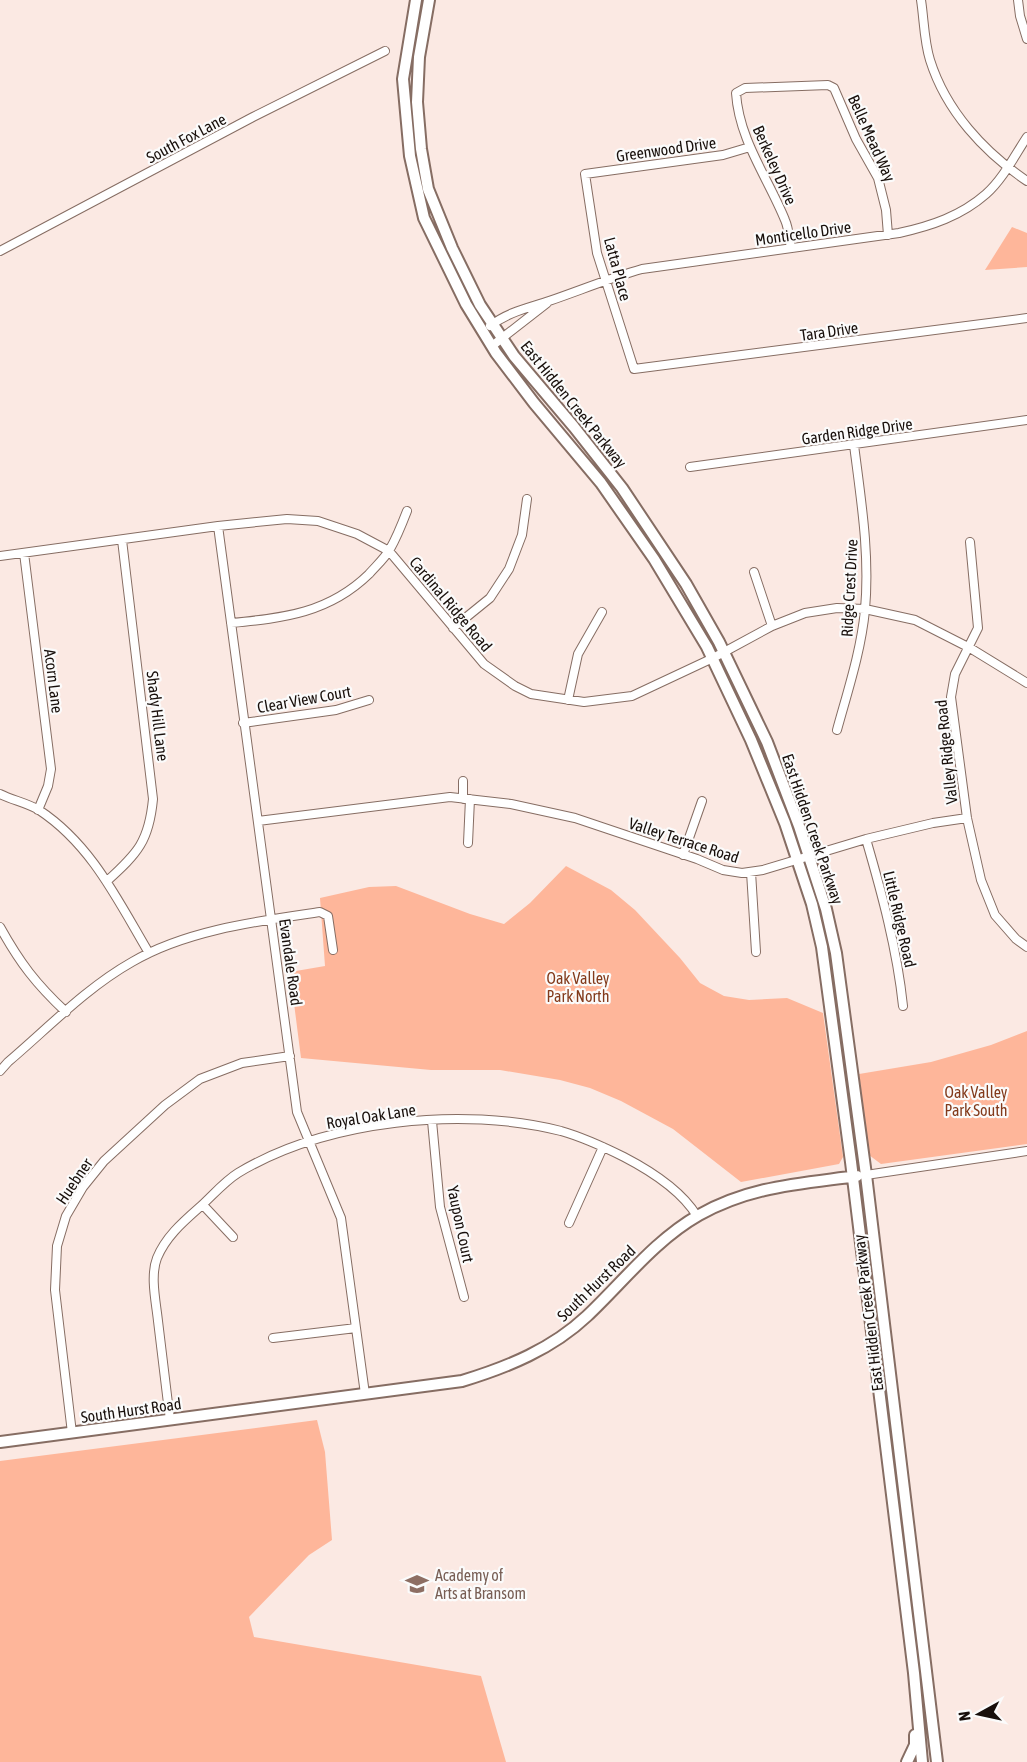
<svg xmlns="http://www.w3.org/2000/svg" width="1027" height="1762" font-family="'Asap Condensed',sans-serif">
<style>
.green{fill:#feb69a}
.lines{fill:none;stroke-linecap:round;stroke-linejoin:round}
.street-casing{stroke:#866d63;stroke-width:10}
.secondary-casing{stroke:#866d63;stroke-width:14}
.street{stroke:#fff;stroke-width:8}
.secondary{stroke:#fff;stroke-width:10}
.labels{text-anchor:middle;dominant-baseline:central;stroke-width:4.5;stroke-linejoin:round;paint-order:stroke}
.street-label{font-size:16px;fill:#180f0b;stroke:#fbfbfb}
.park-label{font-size:16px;fill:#833a1b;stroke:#fbfbfb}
.education-label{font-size:16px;fill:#785e54;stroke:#fbfbfb;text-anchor:start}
</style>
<rect width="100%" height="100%" fill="#fbe9e3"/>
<path class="green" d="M1012,227L1027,233V267L985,270Z
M566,866L611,890L635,910L680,958L700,983L724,996L749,1000L787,998L823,1013L843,1157L839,1164L741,1182L673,1129L621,1101L590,1088L560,1080L500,1070H431L301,1058L290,972L325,966L320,898L369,887L396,886L470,914L504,924L530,903Z
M1027,1031V1144L881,1164L869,1155L859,1074L931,1062L991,1045Z
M317,1420L325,1452L332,1540L309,1555L249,1617L254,1637L481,1676L506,1762H0V1461Z"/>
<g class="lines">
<g class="street-casing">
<path id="street" d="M921,0C924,19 924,41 930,60C946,111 984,152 1027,181
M1018,0L1020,16L1027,39
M750,147L723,155L585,174L597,253L634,369L1027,318
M791,248C789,239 789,229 785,220C768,178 739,140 736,93L745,88L828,85L834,88L856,139L878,178L886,210L888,235
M0,251L253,117L385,51
M490,326C508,312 528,308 549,301C581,290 610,278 642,269L899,233C931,226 961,216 986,194C1003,179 1015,155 1027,137
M492,346L547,303
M690,467L1027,420
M218,526L297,1112L341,1218L365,1394
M970,542L978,628L955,674L951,697L967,818L981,880L995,915L1016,939L1027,947
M24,553L51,769L48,786L38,810
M0,556L218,526L287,519L318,521L357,534L389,551L484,664L515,686L531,694L584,702L632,696L713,658L772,626L805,613L837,608L865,609L915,620L970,648L1027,683
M754,572L772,626
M231,623C284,618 329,613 369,574C376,566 385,558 390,549C397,537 402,524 407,511
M453,628L490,598L509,569L522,535L527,499
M568,700L578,654L602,612
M243,723L336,710L369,700
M837,730C848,690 861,651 865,610C870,554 861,500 854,445
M463,781V799
M0,794C12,800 27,803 39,810C92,845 118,901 149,953
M258,821L450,797L511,804L575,818L697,859L723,870L742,873L763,870L866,839L933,823L967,818
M866,839C882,894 897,949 903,1006
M468,843L470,799
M683,855L702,801
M751,872L756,952
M107,881C138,853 149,841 153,799L122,540
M0,927C20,963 36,984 66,1012
M0,1071L8,1062C48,1028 86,988 132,962C186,930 259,921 320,912L328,916L333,950
M432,1121L440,1207L464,1297
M866,1175L1027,1151
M203,1205L233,1237
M569,1223L603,1147
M273,1338L356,1328
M170,1420C166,1387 162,1354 158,1321C156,1302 150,1276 157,1258C166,1236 184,1221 201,1206C213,1195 225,1181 238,1173C326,1120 463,1106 561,1131C582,1137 604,1147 624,1157C651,1171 681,1190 697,1216
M72,1433L55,1290L57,1246L66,1216L83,1187L104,1161L165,1105L200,1079L242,1063L290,1056"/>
</g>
<g class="secondary-casing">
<path id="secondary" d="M416,0L403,79L410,156L424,218L466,304L496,353L534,403L601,483L654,559L707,647L751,740L785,823L812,904L822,947L851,1162L914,1673L922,1762
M429,0L419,57L417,102L421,149L428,189L452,248L480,305L514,356L574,427L622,488L686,584L719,642L767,742L799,826L826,909L836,953L866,1175L937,1762
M0,1442L462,1381C508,1367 552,1349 587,1316C623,1282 655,1240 699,1215C751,1186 799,1184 857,1176
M907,1762L915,1745V1735"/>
</g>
<use href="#street" class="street"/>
<use href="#secondary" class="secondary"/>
</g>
<defs>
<g id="school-bare" transform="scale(1.8)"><path d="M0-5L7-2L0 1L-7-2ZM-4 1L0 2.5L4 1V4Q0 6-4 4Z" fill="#8d6e63" stroke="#fbfbfb" stroke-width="2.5" paint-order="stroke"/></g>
</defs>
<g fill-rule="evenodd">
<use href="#school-bare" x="417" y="1584"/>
</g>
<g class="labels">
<g class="street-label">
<text transform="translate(186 138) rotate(-28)">South Fox Lane</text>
<text transform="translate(872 138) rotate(66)">Belle Mead Way</text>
<text transform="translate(666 149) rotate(-8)">Greenwood Drive</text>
<text transform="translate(775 165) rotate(66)">Berkeley Drive</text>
<text transform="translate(803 233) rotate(-8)">Monticello Drive</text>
<text transform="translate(618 269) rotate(75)">Latta Place</text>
<text transform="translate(829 331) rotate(-8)">Tara Drive</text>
<text transform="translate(574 404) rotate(51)">East Hidden Creek Parkway</text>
<text transform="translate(857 431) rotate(-8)">Garden Ridge Drive</text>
<text transform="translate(849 588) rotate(-87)">Ridge Crest Drive</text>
<text transform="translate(451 604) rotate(50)">Cardinal Ridge Road</text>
<text transform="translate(54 681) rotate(83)">Acorn Lane</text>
<text transform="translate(304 699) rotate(-10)">Clear View Court</text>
<text transform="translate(158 716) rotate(83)">Shady Hill Lane</text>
<text transform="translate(946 752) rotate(-96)">Valley Ridge Road</text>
<text transform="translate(813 829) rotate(71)">East Hidden Creek Parkway</text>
<text transform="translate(684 840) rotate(18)">Valley Terrace Road</text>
<text transform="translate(900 919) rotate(77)">Little Ridge Road</text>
<text transform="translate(291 962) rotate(82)">Evandale Road</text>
<text transform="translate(371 1116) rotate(-9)">Royal Oak Lane</text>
<text transform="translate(74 1181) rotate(-56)">Huebner</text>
<text transform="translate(461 1224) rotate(78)">Yaupon Court</text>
<text transform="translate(596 1283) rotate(-44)">South Hurst Road</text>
<text transform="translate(868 1313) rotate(-97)">East Hidden Creek Parkway</text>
<text transform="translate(131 1410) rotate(-8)">South Hurst Road</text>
</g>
<g class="park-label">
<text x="578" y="978">Oak Valley<tspan x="578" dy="18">Park North</tspan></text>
<text x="976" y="1092">Oak Valley<tspan x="976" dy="18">Park South</tspan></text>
</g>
<g class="education-label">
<text x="435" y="1575">Academy of<tspan x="435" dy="18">Arts at Bransom</tspan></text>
</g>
</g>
<g transform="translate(979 1714) rotate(262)" stroke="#fbfbfb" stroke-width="4.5" paint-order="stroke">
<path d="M0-4.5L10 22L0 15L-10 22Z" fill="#180f0b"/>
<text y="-9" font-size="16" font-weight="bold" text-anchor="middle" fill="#180f0b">N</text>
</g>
</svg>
